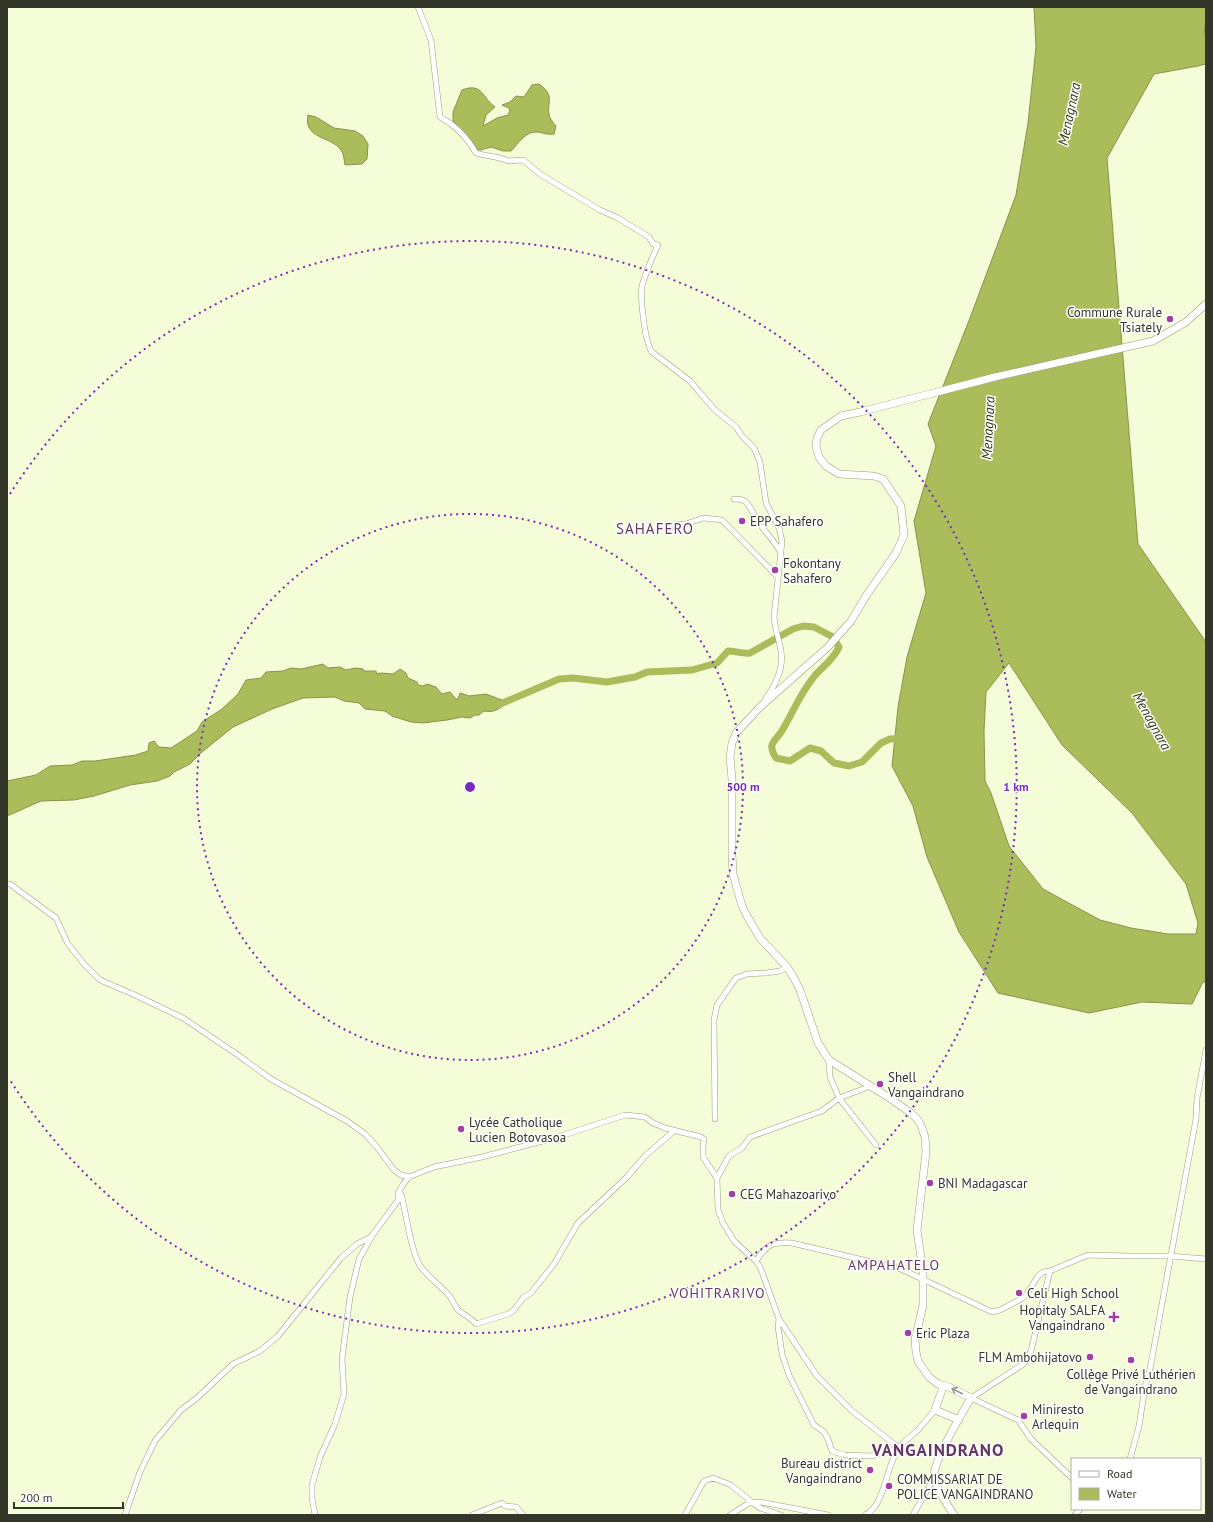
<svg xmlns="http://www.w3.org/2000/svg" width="1213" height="1522" font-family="'PT Sans',sans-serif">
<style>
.water{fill:#abbc5b;stroke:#87944c;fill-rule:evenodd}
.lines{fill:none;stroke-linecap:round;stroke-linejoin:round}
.river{stroke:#abbc5b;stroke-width:7}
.minor-casing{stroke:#989f7d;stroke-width:6}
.major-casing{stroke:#989f7d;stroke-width:8}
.minor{stroke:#fff;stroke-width:5}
.major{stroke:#fff;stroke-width:7}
.oneway{stroke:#999a94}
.ring{fill:none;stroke:#7b2cbf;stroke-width:2;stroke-dasharray:2 4}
.poi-dot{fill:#a33fa4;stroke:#fff;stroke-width:1.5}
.labels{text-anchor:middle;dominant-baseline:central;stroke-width:3;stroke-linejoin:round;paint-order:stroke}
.poi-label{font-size:13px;fill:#333628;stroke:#fff;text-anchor:start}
.water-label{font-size:14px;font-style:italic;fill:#30360d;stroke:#fff}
.neighbourhood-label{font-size:14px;letter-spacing:1px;fill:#673667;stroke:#fff}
.quarter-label{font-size:15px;letter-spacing:1px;fill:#673667;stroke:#fff}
.district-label{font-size:17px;font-weight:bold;letter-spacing:1px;fill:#673667;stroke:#fff}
.centre{fill:#7b2cbf;stroke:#fff;stroke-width:2}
.ring-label{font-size:12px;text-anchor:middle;font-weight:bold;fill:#7b2cbf;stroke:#fff;stroke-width:3;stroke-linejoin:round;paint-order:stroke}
</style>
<rect width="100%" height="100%" fill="#f4fcd8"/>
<path class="water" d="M1034,7H1206V21L1204,33L1206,37V64L1198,66L1154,74L1107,158L1138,544L1206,642V982H1203L1192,1004L1142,1002L1089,1013L998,993L959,932L927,857L913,806L892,766L898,707L907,657L926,593L914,521L936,446L928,424L970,318L1016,195L1028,123L1036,47ZM1009,663L1062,745L1132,813L1186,884L1198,923L1196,934H1168L1131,928L1100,920L1043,889L1009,846L991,793L985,781L984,731L986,692Z
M539,84C557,96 545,104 550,118C552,121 554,124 556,126L554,134C547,135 544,133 538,132C525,131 519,143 511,151H503L491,147L481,150H478L466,135L453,121V112L462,90C483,82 482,98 495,107L486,115L483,126L497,118L508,115L510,111L509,108L502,105L510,102L516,96L524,97L532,85Z
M308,115L316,117L334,128L355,131L363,136L368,144L367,159L362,164L345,165C344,160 344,154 341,150C331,136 303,139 308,115Z
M323,664L328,668L340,667L346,670L356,668L363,669L364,671H376L377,674L381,673L393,674L400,669L406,673L408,678L417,682L418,685L423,686L427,684L436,687L442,694L450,692L456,699H458L460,693L469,696L486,694L507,702C500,709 494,713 484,711L479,715H475L470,718L462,717L447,720L423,723L411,722L392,716L385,711L365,709L359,703L344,701L335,697L303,698L272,709L233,727L202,752L190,764L174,772L170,776L157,781L130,785L94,796L74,800L41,801L7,816V781L36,775L50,766L72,765L82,761H95L136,755L148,751L149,743L154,741L159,747L171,748L197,731L202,722L222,709L238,694L246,680L261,678L266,672L283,671L291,668L301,669Z"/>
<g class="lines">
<path class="river" d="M498,705L559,679L573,678L607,682L635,677L647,672L692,670L717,663L728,651C736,651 742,654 750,653L793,629L803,626L814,627L833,637L839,647C833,661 822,666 813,678C800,694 793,712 783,729C776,742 766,742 776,758L790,761L810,748L821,751L834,763L849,766L862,762L881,743L890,739L904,738"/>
<g class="minor-casing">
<path id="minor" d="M418,7L431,40L440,117C455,125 468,139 476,153C485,156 502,157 508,161L523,160L540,174L600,210L618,218L649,237L653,244L658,245C652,258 646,271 642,286C640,297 645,344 652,352L690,381L714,409L736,427L742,436L754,448L760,462L766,503L779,528L782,541L774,617C775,629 779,639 781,651C784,670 775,685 765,700
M734,499C739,499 743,499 746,502C750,506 753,513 756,518C763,530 773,539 780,551
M672,525L686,524L703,518L722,520L778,577
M7,884H10L56,918L68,944L84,964L100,980L135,995L183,1018L238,1055L271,1079L347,1121L365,1134L377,1147L394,1170L401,1175L409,1177
M829,1060L830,1077L839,1098L876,1145
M715,1119L714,1020L717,1005L736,978L747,974L766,973L780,971L787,967
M717,1178L729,1156L742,1148L750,1137L822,1111L839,1098L871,1086
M398,1193L401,1194C407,1216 409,1244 419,1264C427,1277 441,1285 451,1298C453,1302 456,1308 459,1311C465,1315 471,1318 476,1324L508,1314L513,1311L524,1297L531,1293L554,1264L578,1223L627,1177L646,1155L674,1131
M756,1261C767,1244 772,1242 792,1243L901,1269L992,1312L1000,1310L1021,1299L1027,1294L1038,1276L1043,1272L1050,1271L1088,1255L1129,1256H1170L1206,1259
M779,1319L778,1327L782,1354L789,1375L814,1425L824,1432L828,1439L832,1451L845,1455L871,1456L899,1448
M971,1398L1022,1365L1027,1360L1031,1351L1050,1271
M971,1398L1018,1420L1031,1439L1072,1478
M1130,1459L1139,1426L1145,1387L1150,1369L1196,1119L1197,1098L1206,1050
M125,1515L140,1472L155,1441L181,1410L197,1398L233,1364L260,1351L278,1336L341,1258L357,1244L371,1237L399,1199L398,1193L404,1183L409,1177L434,1167L482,1157L558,1137L625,1115L645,1117L653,1123L665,1128L701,1137L704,1139L703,1146V1157L717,1178L718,1210L723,1223L734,1241L756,1261L761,1269L779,1319L817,1376L851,1410L899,1448
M315,1515L312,1498V1485L320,1457L335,1424L344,1394L342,1359L350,1297L359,1259L371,1238
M472,1515L502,1503L505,1506L516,1507L523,1515
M685,1515L704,1481L713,1478L731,1485L753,1503L760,1508L781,1515
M730,1515L749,1503L761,1502L828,1515
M865,1515C886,1505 885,1466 899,1448C904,1441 911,1436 917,1431C923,1424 929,1417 935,1410
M913,1515L934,1478
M1075,1515L1080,1509"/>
</g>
<g class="major-casing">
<path id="major" d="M943,1387L935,1410L959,1420
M954,1515C948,1506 935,1487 934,1477C933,1462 962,1413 971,1398L949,1387L938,1384L929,1377L918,1361L916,1352L915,1340L923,1305V1272L917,1230L926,1152L925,1137L921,1125L917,1119L911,1113L888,1097L829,1060L818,1043L800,990L794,978L787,967L760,938L747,916L742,906L733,874L732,855V779L730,757L732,743L736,733L760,707L828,647L851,621L866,596L896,553L904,535L901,506L883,479L874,476L839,474L826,466L819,457L816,446L817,438L821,430L841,416L860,412L995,377L1153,341L1186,322L1206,304"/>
</g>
<use href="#minor" class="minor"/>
<use href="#major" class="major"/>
</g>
<defs><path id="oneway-shaft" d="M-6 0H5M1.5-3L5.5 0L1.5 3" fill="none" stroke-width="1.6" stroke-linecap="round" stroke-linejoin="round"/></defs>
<use class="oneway" href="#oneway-shaft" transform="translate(957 1391) rotate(-153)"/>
<g class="ring">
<circle cx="470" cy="787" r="273"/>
<path d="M10 494A546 546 0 1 1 10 1080"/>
</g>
<g class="poi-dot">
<circle cx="1170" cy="319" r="4"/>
<circle cx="742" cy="521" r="4"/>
<circle cx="775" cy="570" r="4"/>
<circle cx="880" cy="1084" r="4"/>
<circle cx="461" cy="1129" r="4"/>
<circle cx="930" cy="1183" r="4"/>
<circle cx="732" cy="1194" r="4"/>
<circle cx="1019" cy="1293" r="4"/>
<path d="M1112 1311h4v4h4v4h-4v4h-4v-4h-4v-4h4z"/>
<circle cx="908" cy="1333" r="4"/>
<circle cx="1090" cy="1357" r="4"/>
<circle cx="1131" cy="1360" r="4"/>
<circle cx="1024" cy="1416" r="4"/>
<circle cx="870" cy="1470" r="4"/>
<circle cx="889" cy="1486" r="4"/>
</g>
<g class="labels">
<g class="poi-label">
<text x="1162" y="312" text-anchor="end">Commune Rurale<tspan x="1162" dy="15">Tsiately</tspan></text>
<text x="750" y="521">EPP Sahafero</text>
<text x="783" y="563">Fokontany<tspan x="783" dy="15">Sahafero</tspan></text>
<text x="888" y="1077">Shell<tspan x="888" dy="15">Vangaindrano</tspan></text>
<text x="469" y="1122">Lycée Catholique<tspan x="469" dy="15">Lucien Botovasoa</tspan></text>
<text x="938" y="1183">BNI Madagascar</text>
<text x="740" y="1194">CEG Mahazoarivo</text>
<text x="1027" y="1293">Celi High School</text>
<text x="1105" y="1310" text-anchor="end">Hopitaly SALFA<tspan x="1105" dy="15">Vangaindrano</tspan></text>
<text x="916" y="1333">Eric Plaza</text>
<text x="1082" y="1357" text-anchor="end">FLM Ambohijatovo</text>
<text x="1131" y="1374" text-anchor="middle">Collège Privé Luthérien<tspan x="1131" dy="15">de Vangaindrano</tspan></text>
<text x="1032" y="1409">Miniresto<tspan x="1032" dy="15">Arlequin</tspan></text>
<text x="862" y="1463" text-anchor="end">Bureau district<tspan x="862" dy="15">Vangaindrano</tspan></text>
<text x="897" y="1479">COMMISSARIAT DE<tspan x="897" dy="15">POLICE VANGAINDRANO</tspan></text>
</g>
<g class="water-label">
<text transform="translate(1069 114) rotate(-78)">Menagnara</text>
<text transform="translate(988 428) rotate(-87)">Menagnara</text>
<text transform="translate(1152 721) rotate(61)">Menagnara</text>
</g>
<g class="neighbourhood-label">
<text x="894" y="1265">AMPAHATELO</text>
<text x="718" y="1293">VOHITRARIVO</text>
</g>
<g class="quarter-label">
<text x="655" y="528">SAHAFERO</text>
</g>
<g class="district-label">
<text x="938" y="1450">VANGAINDRANO</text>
</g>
</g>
<circle cx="470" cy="787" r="6" class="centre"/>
<g class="ring-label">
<text x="743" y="791">500 m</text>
<text x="1016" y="791">1 km</text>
</g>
<rect width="1213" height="1522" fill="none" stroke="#333628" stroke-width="16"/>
<rect x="1071" y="1458" width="130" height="52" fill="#ffffff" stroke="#adafa9"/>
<rect x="1079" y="1471" width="20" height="6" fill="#ffffff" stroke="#adafa9"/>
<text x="1107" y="1478" font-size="12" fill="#333628">Road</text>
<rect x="1079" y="1488" width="20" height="12" fill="#abbc5b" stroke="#adafa9"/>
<text x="1107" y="1498" font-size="12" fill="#333628">Water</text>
<path d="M14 1502v6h109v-6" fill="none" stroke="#333628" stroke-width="2"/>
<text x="20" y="1502" font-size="12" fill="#333628" stroke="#ffffff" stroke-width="3" paint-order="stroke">200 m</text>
</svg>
